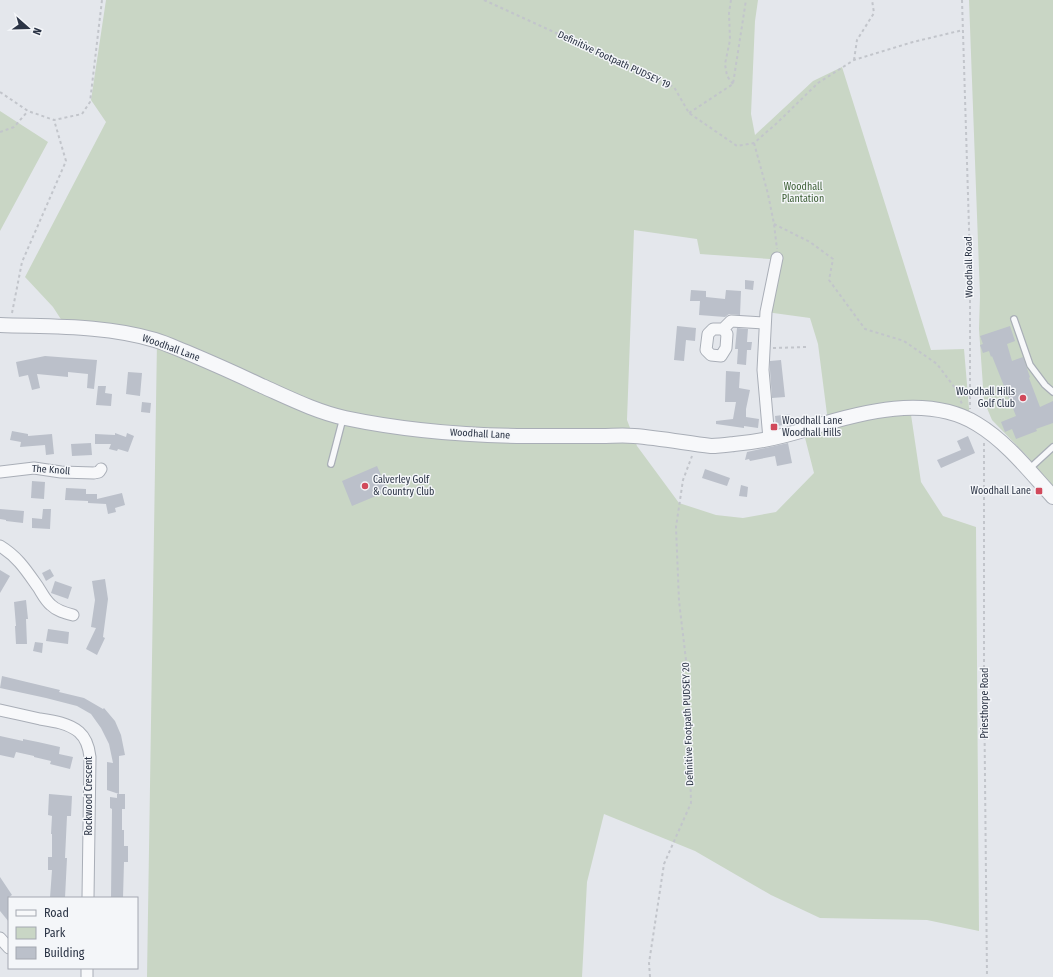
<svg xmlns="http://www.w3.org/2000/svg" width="1053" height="977" font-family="'Fira Sans Condensed',sans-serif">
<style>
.green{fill:#c9d6c5;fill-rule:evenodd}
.building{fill:#bbc0ca}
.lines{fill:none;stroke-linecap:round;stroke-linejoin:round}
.service-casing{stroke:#a9aeb7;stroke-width:8}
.minor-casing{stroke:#a9aeb7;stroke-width:13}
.tertiary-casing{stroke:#a9aeb7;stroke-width:16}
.path{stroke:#c2c5cb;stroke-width:2;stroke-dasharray:3 3;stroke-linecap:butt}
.service{stroke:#f7f8fa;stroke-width:5.5}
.minor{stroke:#f7f8fa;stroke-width:11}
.tertiary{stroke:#f7f8fa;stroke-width:14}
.poi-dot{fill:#d1495b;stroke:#f4f6f9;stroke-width:1.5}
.labels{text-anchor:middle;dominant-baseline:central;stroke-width:3;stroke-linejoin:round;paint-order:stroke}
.street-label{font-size:10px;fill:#2b3445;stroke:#f4f6f9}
.park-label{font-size:10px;fill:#3f6138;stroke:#f4f6f9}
.poi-label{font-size:10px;fill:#2b3445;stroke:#f4f6f9;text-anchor:end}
</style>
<rect width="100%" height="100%" fill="#e4e7ec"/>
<path class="green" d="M106,0H758L755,21L751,114L755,135L813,81L842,67L931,350L964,349L970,420L910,408L921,482L943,516L976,527L979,931L927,920L820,918L771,895L695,851L604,814L587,882L582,977H147L157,341L66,327L53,307L25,277L106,122L91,100ZM634,230L697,239L700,254L770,259V292L766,312L810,318L818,344L828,422L803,430L814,473L776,512L743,518L716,515L679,503L637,446L627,420Z
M969,0H1053V486L1027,456L992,420L984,401L979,329L980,296Z
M0,111L48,142L0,231Z"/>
<path class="building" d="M745,280L754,281L753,290L745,289Z
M691,290L706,291V297L725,299L726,290L741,291L740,315L729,314L725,317L699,315L700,301H690Z
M677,326L696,328L695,341L686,340L684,361L674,360Z
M1010,326L1015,341L1007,344L1012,361L1023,357L1030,377L1029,378L1040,407L1053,401V423L1036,429L1037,431L1016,439L1012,429L1005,432L1001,422L1016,416L992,356L991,357L989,351L983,353L980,345L983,344L980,336Z
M737,328L748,329L747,342H752L751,350H747L746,365L737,364L738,349H735Z
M45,356L97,360L94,389L87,388L88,374L68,372V377L37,374L40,388L32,390L28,375L19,377L16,362Z
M781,360L785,397L772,398L770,370V361Z
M726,371L740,372L739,388L750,390L746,409V417L759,419L758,428L744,426V428L716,424V421L733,419L736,402H725Z
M128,372L142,373L140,396L126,394Z
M98,386H106L105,393L112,394L111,406L96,405Z
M142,402L151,403L150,413L141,412Z
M790,414L791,424L776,426L775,416Z
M12,431L28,434V436L52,434L54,454L46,455L45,445L20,447L21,442L10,440Z
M115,433L126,437L127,433L134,436L128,452L118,449L117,451L109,449L111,444H95V434L115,435Z
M968,436L975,453L941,468L937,460L961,450L957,441Z
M91,443L92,455L72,456L71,444Z
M788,443L792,463L777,466L775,456L750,461L749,459L745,460L747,452Z
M377,466L388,491L352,506L342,481Z
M705,469L730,478L727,486L702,478Z
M32,481L45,482L44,499L31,498Z
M741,485L748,487L747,497L739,496Z
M66,488L86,489V494H97V499L122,493L125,505L115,508L116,512L108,514L106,504L88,503V501L65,500Z
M0,509L24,511L23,523L6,521V520L0,519Z
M43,509H51L50,529L32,528V518L42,519Z
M50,569L54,576L46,581L42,573Z
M0,570L10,576L0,593Z
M105,579L108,599L103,637L105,638L97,655L86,649L96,628L91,627L95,600L92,581Z
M55,581L72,587L68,599L51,593Z
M26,600L28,619H26L27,644H16L15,626H16L14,602Z
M48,629L69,632L68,644L46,641Z
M35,642L43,643L42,653L33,651Z
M2,676L60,690L59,692L84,698L103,709L104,708L115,721L121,735L125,755L119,756V794L107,790V762L113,763L109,744L101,728L91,714L77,706L46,698L0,688Z
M0,736L23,741V739L38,742L60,747L59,754L73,757L70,769L50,764L51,761L34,757V756L16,752L14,758L0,755Z
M49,794L72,796L71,816H67L65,858H67L65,898H50L52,870H48V857H52V834H51L52,816L48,815Z
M117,794H125V809H122V830H124V846H128V862H124L123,898H111L112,809L110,808V797L117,798Z
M0,877L12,895L9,897V922L0,911Z"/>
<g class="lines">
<g class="service-casing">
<path id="service" d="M1014,319L1030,365L1045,385L1053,392
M331,464L343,418
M1028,470L1053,447"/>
</g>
<g class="minor-casing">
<path id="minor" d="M723,329L727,334L726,348L721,356L711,355L706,350L708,334L713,329H723L731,321L765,323
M769,439L763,370L766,312L777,258
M0,472L34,468L61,472L94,473L99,472L101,469
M0,546C18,557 26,570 38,587C42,593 45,600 51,605C57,611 65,613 73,615
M0,710C13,713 27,716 40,719C53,721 68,723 79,732C86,738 89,748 90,757L88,898
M0,938L9,948
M87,968V977"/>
</g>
<g class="tertiary-casing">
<path id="tertiary" d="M0,325C51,327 105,325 155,340C165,343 176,348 186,352C212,363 237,374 262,386C289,398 317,412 345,418C402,430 460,435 517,436C545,436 573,436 601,436C612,436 623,435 634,436C660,438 686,443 711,446C719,446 726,445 734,444C760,442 785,436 810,428C861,412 928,394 977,424C1007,442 1030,472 1053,497"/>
</g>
<path class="path" d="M484,0L674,87L689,113L737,146L754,143L777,123L818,83L854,60L913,42L963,30
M731,0L729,13L730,40L725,64L727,76L733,84
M962,0L970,260V409
M854,60L857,40L874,13L872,0
M0,92L28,111L54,120L82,114L90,102L102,0
M689,113L733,84L746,0
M0,132L14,127L28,111
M754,143L768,194L774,224L777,249
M774,224L810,242L833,259L829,280L865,329L904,341L937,364L955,388L962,404
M12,313L22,262L66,161L54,120
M773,348L807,347
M984,443V678L987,977
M650,977L649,963L664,864L691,803L688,677L679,601L676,527L683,480L692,456"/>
<use href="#service" class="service"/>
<use href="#minor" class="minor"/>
<use href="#tertiary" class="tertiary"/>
</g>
<g class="poi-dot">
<circle cx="1023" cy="398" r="4"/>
<rect x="770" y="423" width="8" height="8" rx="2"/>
<circle cx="365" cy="486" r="4"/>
<rect x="1035" y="487" width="8" height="8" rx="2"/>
</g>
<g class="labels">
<g class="street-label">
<text transform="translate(614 60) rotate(25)">Definitive Footpath PUDSEY 19</text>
<text transform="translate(969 267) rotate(-91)">Woodhall Road</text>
<text transform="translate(171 348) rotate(20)">Woodhall Lane</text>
<text transform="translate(480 434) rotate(3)">Woodhall Lane</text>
<text transform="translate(51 470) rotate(4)">The Knoll</text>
<text transform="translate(985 703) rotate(-90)">Priesthorpe Road</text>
<text transform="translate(688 724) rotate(-92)">Definitive Footpath PUDSEY 20</text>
<text transform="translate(89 796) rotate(-90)">Rockwood Crescent</text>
</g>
<g class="park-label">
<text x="803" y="187">Woodhall<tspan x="803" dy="12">Plantation</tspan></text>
</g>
<g class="poi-label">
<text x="1015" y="392">Woodhall Hills<tspan x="1015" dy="12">Golf Club</tspan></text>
<text x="782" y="421" text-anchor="start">Woodhall Lane<tspan x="782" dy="12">Woodhall Hills</tspan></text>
<text x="373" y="480" text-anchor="start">Calverley Golf<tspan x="373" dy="12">&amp; Country Club</tspan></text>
<text x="1031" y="491">Woodhall Lane</text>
</g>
</g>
<rect x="8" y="897" width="130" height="72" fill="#f4f6f9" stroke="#a4a8b1"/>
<rect x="16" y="910" width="20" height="6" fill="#f7f8fa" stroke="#a4a8b1"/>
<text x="44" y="917" font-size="12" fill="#2b3445">Road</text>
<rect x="16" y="927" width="20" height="12" fill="#c9d6c5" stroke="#a4a8b1"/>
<text x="44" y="937" font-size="12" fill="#2b3445">Park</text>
<rect x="16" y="947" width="20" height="12" fill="#bbc0ca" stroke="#a4a8b1"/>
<text x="44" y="957" font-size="12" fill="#2b3445">Building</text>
<g transform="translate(28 28) rotate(110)" stroke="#f4f6f9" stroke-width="3" paint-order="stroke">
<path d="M0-3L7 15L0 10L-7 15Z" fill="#2b3445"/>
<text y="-6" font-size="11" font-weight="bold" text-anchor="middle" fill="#2b3445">N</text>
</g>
</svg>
